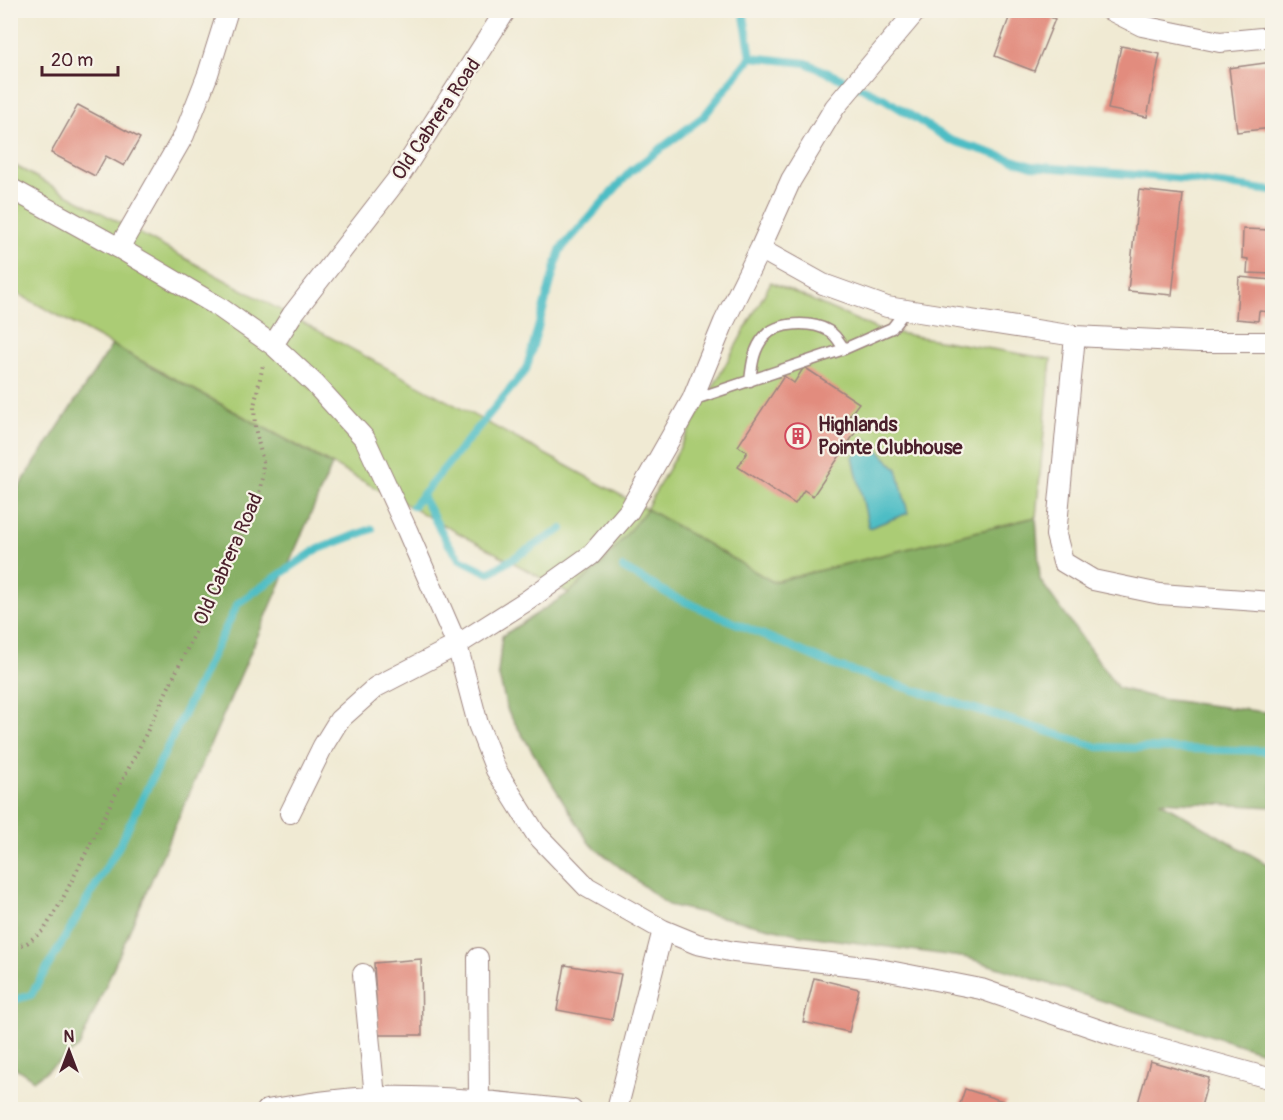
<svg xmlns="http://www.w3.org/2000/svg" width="1283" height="1120" font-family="Pangolin,sans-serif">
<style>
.green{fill:#abcc75;stroke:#7a7650;stroke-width:1.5}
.forest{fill:#88b066;stroke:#696848;stroke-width:1.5}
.water{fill:#4ebdc5;stroke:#4c6e78;stroke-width:1.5}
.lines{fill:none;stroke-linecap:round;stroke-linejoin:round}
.stream{stroke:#4ebdc5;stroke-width:8}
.building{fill:#e28c7e}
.lane-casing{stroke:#9d847f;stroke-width:13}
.street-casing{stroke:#9d847f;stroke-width:22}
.path{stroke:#9d847f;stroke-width:4;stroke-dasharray:1.5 4.5;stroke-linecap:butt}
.lane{stroke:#fff;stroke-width:10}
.street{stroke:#fff;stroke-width:20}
.labels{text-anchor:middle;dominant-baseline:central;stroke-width:4.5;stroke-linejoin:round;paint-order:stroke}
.street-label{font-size:20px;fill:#4a1f2b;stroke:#f7f3e8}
.poi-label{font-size:20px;font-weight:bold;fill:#4a1f2b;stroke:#f7f3e8;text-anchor:start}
</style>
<rect width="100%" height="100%" fill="#f7f3e8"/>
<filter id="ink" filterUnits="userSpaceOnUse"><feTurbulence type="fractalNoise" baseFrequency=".0167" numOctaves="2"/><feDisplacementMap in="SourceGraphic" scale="12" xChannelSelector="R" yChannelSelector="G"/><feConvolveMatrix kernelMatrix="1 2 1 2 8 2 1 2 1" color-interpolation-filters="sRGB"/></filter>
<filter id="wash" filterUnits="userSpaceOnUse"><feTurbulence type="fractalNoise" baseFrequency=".008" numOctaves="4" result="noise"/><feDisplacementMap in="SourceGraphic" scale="24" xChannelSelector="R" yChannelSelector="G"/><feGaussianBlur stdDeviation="1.35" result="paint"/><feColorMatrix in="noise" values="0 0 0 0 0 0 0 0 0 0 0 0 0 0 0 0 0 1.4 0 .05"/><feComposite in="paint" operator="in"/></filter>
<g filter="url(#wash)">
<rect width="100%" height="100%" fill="#f0ead3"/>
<path class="green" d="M10,163L646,509L771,282L879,330L1051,359L1036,517L773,582L647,510L604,562L569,593L11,290Z"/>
<path class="forest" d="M112,345L332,465L79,1047L34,1080L10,1064L11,499Z
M647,509L773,582L1036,517L1040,580L1118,688L1160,699L1272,713V807L1159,801L1272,867V1055L968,958L801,935L668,905L589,843L508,712L498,673L502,636L569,593L604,562Z"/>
<path class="water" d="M867,439L897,469L908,513L869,528L853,457Z"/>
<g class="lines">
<path class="stream" d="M751,57L806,63L883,98L950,140L1032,166L1184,179L1272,191
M422,496L447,542L460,559L489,573L562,529
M413,506L526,370L560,250L631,171L704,116L751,57L743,10
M623,568L672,596L836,666L1098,747L1272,751
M10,1001L31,995L119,846L238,603L316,550L372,529"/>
</g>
<g id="blocks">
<path class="building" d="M1012,10H1033L1055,19L1034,71L995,56Z
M1121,46L1160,54L1147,117L1108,109Z
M1272,62V128L1237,132L1229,68Z
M78,105L140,138L124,166L106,156L95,176L51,153Z
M1139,190L1183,195L1172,295L1128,291Z
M1243,229L1272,230V274L1247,273L1248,259L1242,258Z
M1239,277L1272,280V312L1259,311L1258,321L1236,319Z
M804,367L859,403L847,419L859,427L813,496L804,490L795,504L738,467L747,452L738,446L784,376L794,383Z
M421,959L422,1035H378L374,963Z
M565,965L621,974L612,1020L557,1010Z
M814,978L859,989L849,1032L803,1022Z
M1150,1061L1209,1078L1200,1110H1136Z
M965,1089L1006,1102L1003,1110H958Z"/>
</g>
</g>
<g filter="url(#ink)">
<use href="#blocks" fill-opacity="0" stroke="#9d847f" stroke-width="1.5"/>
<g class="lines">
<g class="lane-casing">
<path id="lane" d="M750,381C752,365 753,350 764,337C778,321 812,321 829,331C836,335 840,343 844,349
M692,400L844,349L892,328L906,310"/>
</g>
<g class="street-casing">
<path id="street" d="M1110,10L1142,26L1220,42L1272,37
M10,188L119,248L219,307L273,345L315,384L365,439L407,530L457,645L478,724L496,770L536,834L587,887L663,930L697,944L734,952L874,968L981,989L1117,1036L1272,1079
M119,248L184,135L208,74L228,10
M760,249L823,284L887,307L1075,336L1198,342H1272
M1075,336L1056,535L1063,562L1093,580L1160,594L1272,602
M273,345L292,315L399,177L506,10
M290,813L323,746L339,720L376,687L457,645L528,600L591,555L629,511L692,400L724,322L760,249L791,180L835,107L917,10
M478,958L479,1099
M363,974L375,1097
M267,1110C303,1104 340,1098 376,1097C442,1095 507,1103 572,1110
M617,1110L663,930"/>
</g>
<path class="path" d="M10,949L27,943L44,930L61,902L143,740L240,540L259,493L262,478L263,462L255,428L254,406L263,365"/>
<use href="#lane" class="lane"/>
<use href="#street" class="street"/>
</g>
</g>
<defs>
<g id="building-ring" transform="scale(1.35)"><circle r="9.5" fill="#f7f3e8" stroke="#d1495b" stroke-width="1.5"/><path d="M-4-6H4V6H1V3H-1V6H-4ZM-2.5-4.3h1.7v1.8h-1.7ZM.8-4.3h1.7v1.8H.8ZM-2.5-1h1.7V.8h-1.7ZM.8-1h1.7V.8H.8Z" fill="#d1495b"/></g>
</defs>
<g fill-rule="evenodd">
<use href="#building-ring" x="798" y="436"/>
</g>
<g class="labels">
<g class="street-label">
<text transform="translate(436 119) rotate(-56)">Old Cabrera Road</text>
<text transform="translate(228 559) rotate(-66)">Old Cabrera Road</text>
</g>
<g class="poi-label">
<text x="818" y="424">Highlands<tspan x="818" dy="23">Pointe Clubhouse</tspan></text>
</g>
</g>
<rect width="1283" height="1120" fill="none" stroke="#f7f3e8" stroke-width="36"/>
<g transform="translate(69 1051)" stroke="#f7f3e8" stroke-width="4.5" paint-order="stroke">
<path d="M0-4.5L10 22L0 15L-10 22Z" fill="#4a1f2b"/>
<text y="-9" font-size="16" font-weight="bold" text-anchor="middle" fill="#4a1f2b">N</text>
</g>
<path d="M42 66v9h76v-9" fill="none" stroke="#4a1f2b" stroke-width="3"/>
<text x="51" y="66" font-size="18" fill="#4a1f2b" stroke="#f7f3e8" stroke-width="4.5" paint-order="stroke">20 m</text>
</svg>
